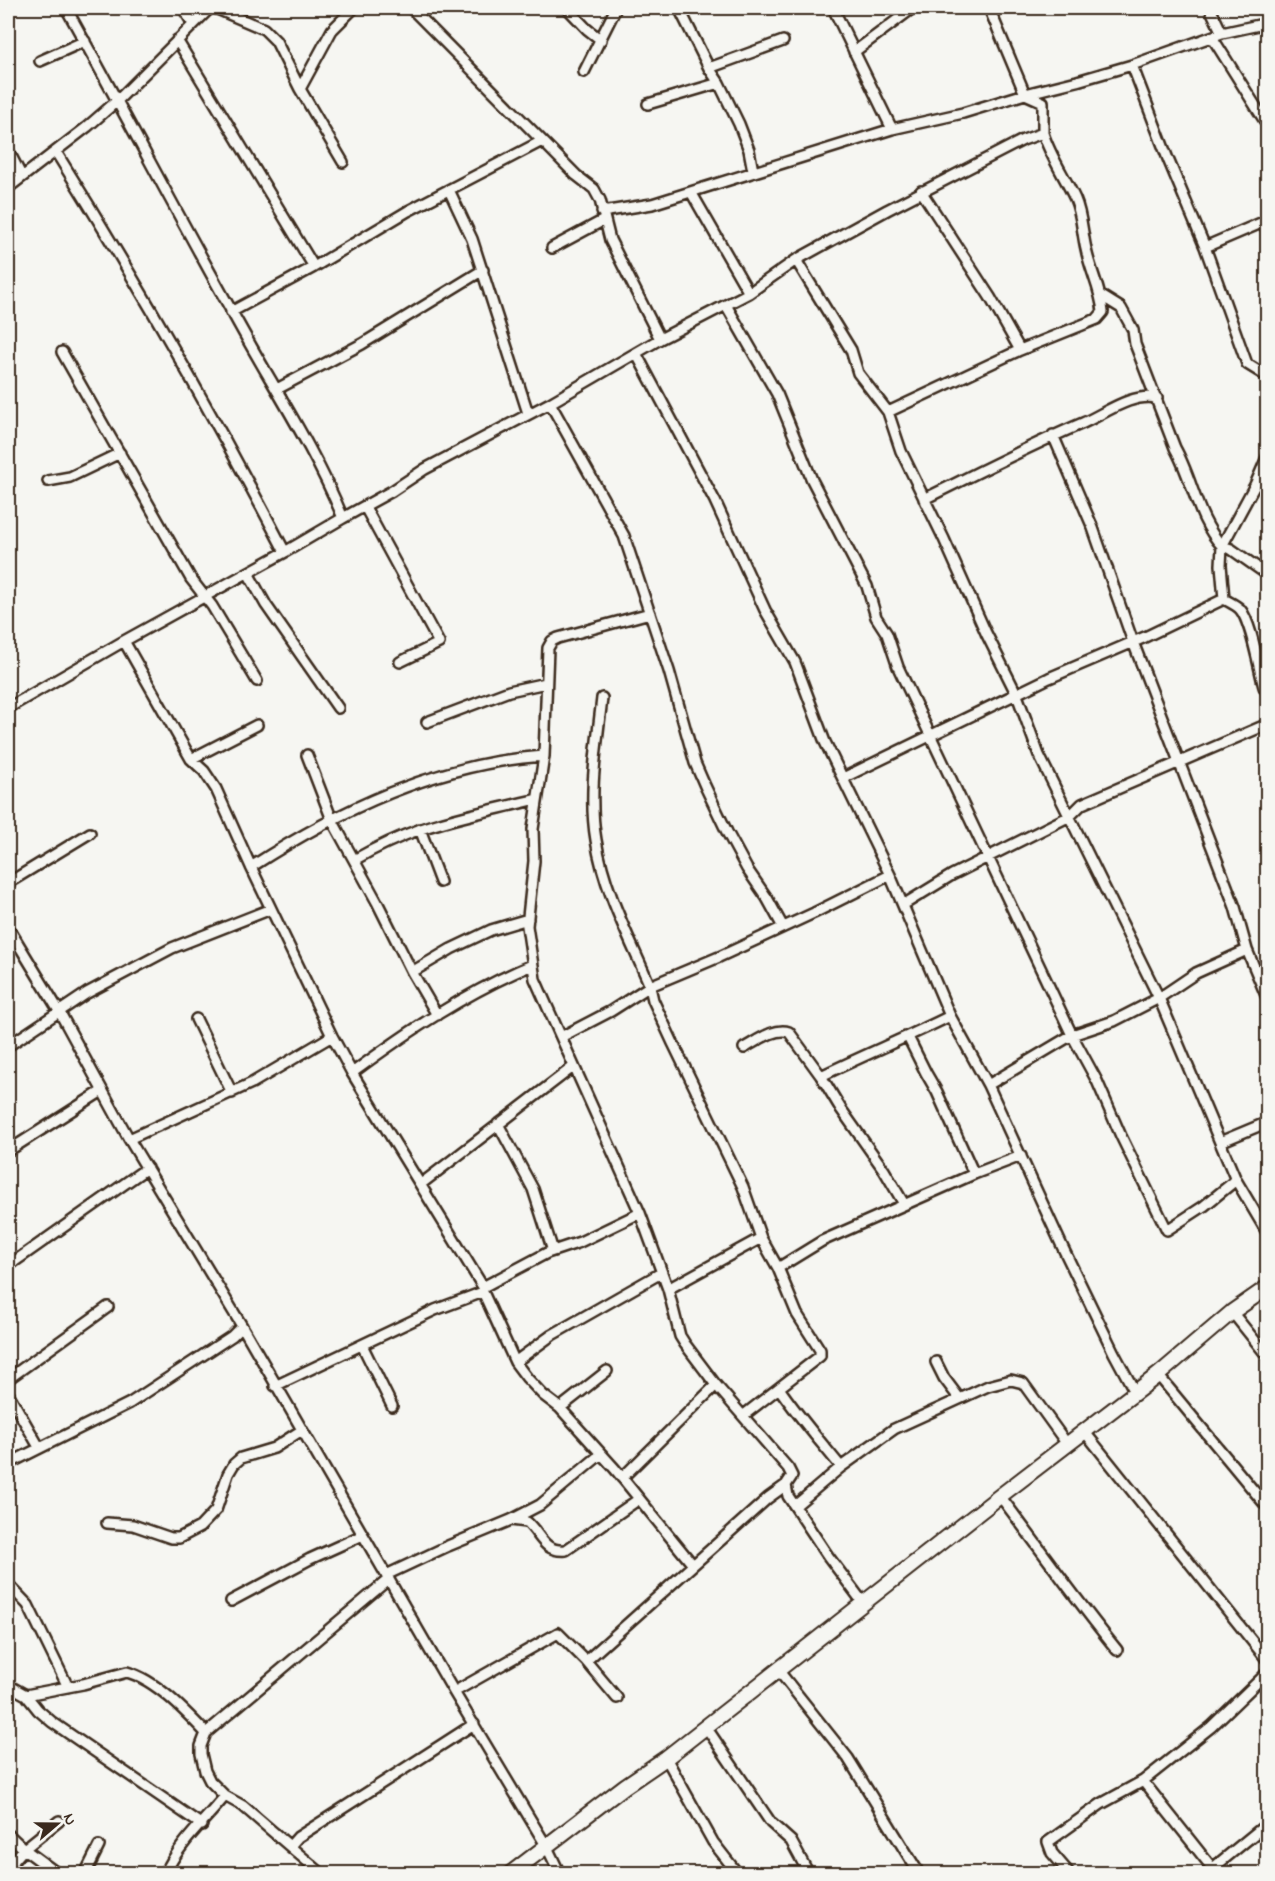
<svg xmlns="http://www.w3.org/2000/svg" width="1275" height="1881" font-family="'Indie Flower',sans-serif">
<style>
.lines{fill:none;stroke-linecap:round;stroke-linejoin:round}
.street-casing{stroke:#3b2a1e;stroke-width:14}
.secondary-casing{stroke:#3b2a1e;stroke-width:18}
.street{stroke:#f6f6f2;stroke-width:9}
.secondary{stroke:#f6f6f2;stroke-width:14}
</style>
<rect width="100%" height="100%" fill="#f6f6f2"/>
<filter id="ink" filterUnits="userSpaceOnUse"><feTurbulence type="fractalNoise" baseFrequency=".0167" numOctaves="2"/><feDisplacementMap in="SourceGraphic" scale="12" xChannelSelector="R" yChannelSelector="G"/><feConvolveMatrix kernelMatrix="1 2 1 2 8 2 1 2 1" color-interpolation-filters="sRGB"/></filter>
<g filter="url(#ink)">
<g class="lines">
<g class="street-casing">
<path id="street" d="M66,8C122,108 175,210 231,310C268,379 313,445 343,518
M183,8L193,24
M215,8L264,29L276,41L300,89L343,162
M411,8L576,175L594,189L600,200L610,240L660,339
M567,8L587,29L601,40
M679,8L709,68L719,83L739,124L749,150L753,171
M833,8L892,129
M1210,8L1222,33
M1212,37L1268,126
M177,40L314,267
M854,52L913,8
M40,61L85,41
M1132,65L1168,159L1205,247L1247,364L1268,377
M709,68L783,41
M584,72L616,8
M300,89L332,30L354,8
M648,104L719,83
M8,150L22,177
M56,152C138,283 214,416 285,552
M8,188L87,127L118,100L210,8
M449,190L472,239L528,413
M921,191L990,297L1020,350
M691,192L749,293
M602,212L652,204L892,129L963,113L1025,94L1077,81L1132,65L1222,33L1268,23
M1205,247L1268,220
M552,248L604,220
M796,260L851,350L858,373L888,412L901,451L944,539L986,633L1017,695L1039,755L1159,998L1236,1180L1268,1234
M1100,295L1121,308L1133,330L1135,344L1175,448C1193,480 1197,519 1222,546L1221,565L1224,599
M726,305L777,394L812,480L867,586L876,617L887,634L898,667L959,796L1072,1035L1097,1081L1121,1136L1167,1230L1204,1206L1236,1180
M231,312L314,267L408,211L542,141
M62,352L191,579L212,606L257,681
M636,353L715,501L765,610L795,662L825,742L890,875L950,1016L988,1085L1062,1246L1114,1353L1135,1392
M277,389L362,344L483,270
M550,403L624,536L669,671L695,763L705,786L727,832L747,869L767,898L783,927
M888,412L1020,350L1097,319L1103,312C1101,290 1090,270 1086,249C1082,232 1082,215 1075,199C1065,177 1050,156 1043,133
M1053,435L1093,528L1133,642L1235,907L1247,950L1268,1000
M1268,455L1255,485L1222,546L1231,549L1268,575
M48,481L70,477L120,453
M924,499C977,473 1029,446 1083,423C1106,413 1131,393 1157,398
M365,507L439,643L400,662
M248,573L266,605L338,708
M1224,599C1229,602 1236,605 1240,609C1251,621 1259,669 1264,687L1268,694
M650,613L558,638L552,641L548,648L544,756L533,829L534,861L527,926L535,979L547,1006L640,1213L668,1289L680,1336L685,1344L716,1385L788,1468L792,1476L786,1485L788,1496L828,1556L864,1604
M124,641L191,759L204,771L216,789L251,867L332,1036L352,1073L483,1287V1292L515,1362L527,1378L543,1395L560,1408L615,1469L693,1565
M602,698C597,744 588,794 596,840C604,891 630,939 650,986
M8,708L124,641L285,552L343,518L392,491L425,469L550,403L660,339L749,293L796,260L887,210L1023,140L1043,133V102L1025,94L989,8
M427,722L509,691L546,683
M307,755L332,820L377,902L412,972L437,1015
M191,759L257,725
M843,778L1049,678L1145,637L1224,599
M420,829L440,882
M354,860C375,848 398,837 421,829C459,816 498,809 537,799
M251,867C339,810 437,763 544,756
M8,883L90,833
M903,905L952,875L1070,816L1082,804L1268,724
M8,927L59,1011L129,1139L242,1326L454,1692L547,1847L560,1874
M412,972L451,949L491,930L528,919
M650,987L653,1000L673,1043L743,1187L761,1238L778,1268L797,1314L820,1350V1356L744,1415
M196,1019L232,1093
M561,1037L611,1011L650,986L719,957L814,913L890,875
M908,1037L926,1073L937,1092L974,1174
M8,1046L87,993L172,948L271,909
M744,1048C757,1041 775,1027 789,1032L821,1076L841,1109L884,1170L904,1204
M352,1073C409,1031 467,992 532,965
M821,1076C864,1055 908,1037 950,1016
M988,1085L1072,1035L1114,1021L1159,998L1196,973L1247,950
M498,1124L533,1189L553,1251
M129,1139L252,1083L332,1036
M1220,1142L1268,1122
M8,1151L102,1091
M421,1184L573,1067
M8,1266L147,1168
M778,1268L822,1241L974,1174L1021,1156
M483,1287L547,1253L580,1242L640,1213
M668,1289L761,1238
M1232,1312L1268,1357
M362,1345L392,1406
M515,1362L552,1335L661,1273
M936,1362L944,1378L959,1398
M1158,1375L1268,1508
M8,1379L108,1307
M275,1386L435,1310L483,1292
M779,1388C798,1416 820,1441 841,1467
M8,1393L39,1447
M560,1408L607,1371
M1084,1431L1268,1661
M8,1464L130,1403L232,1336L242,1326
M622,1478L716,1385
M1000,1496C1039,1547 1076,1600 1117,1650
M795,1506L841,1467L894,1429L988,1386L1011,1380L1023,1383L1067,1444
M511,1520L527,1522C542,1536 543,1552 566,1550L639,1499
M107,1523L133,1525L171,1538H179L200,1527L216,1510L228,1474L234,1464L241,1458L274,1448L302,1430
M386,1575L448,1546L511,1520L540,1505L601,1454
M8,1584L28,1605L68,1687
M231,1601L310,1559L363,1535
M586,1661L768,1498L786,1485
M778,1670L848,1758L917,1870
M8,1685L26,1695L38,1710L52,1722L202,1825
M454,1692L558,1633L586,1661L617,1698
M26,1695L83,1684L127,1672C156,1680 186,1712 206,1733
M706,1727L771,1823L791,1841L809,1874
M666,1758L713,1842L738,1874
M1143,1781L1217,1874
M8,1834L24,1849L58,1874
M290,1846L298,1837L474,1724
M8,1867L24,1849L59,1821
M1213,1868L1268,1823
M85,1874L99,1846
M165,1874C179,1843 204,1822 225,1796
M322,1874L243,1806L225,1796L210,1781L205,1771L201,1754V1746L206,1733L389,1579
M1070,1874L1052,1853L1048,1842L1101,1804L1143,1781L1211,1727L1268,1672"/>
</g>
<g class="secondary-casing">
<path id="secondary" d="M510,1874L625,1786L666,1758L1000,1496L1158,1375L1232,1312L1268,1287"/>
</g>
<use href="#street" class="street"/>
<use href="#secondary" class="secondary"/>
</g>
</g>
<rect width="1275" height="1881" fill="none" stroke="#f6f6f2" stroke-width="30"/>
<rect x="15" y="15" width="1245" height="1851" fill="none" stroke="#3b2a1e" stroke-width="2" filter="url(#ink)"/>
<g transform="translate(57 1824) rotate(70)" stroke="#f6f6f2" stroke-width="4.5" paint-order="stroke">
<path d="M0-4.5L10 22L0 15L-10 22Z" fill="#3b2a1e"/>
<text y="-9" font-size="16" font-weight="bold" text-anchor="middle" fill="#3b2a1e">N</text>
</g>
</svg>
